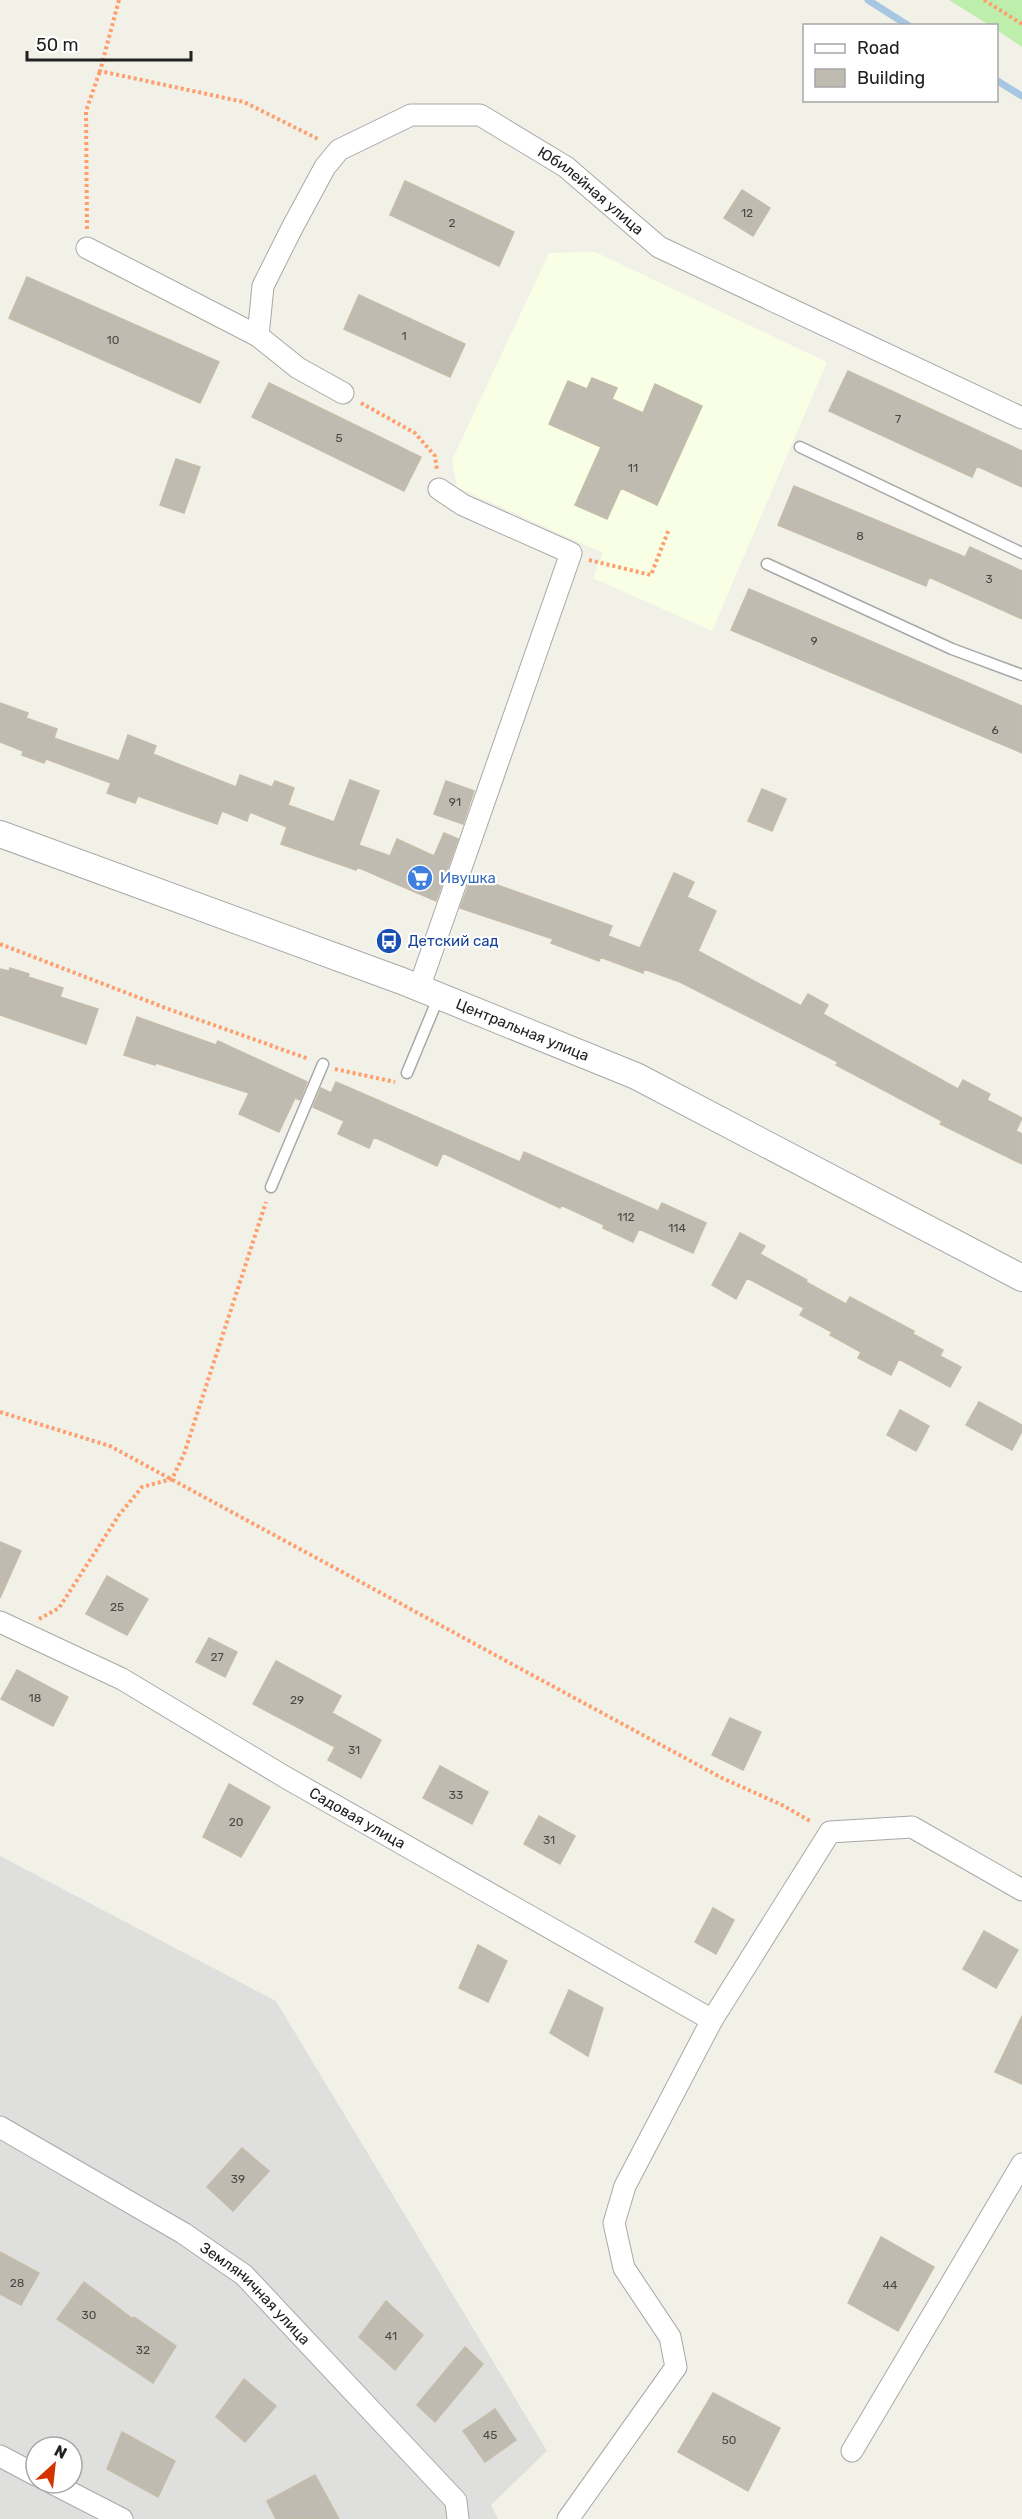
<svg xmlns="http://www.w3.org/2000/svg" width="1022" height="2519" font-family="Rubik,sans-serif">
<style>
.residential{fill:#dfdfde;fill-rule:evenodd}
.education{fill:#f8ffe4}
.grass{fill:#bdeeac}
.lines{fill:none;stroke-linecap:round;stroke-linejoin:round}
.stream{stroke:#a7c6e1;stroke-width:7}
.building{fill:#bfbbb1;stroke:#c5bca9;stroke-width:1.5}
.service-casing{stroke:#a8a8a8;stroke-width:13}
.minor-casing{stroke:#a8a8a8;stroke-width:23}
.tertiary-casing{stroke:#a8a8a8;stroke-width:28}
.path{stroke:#ff9e6c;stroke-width:4;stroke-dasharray:3 3;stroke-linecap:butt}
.service{stroke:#fff;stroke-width:10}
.minor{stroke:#fff;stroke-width:21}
.tertiary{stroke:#fff;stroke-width:26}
.labels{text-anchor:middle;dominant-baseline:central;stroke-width:4.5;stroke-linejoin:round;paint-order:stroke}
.number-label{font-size:12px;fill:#484845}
.street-label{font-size:15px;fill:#212121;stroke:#fff}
.shop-label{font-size:15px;fill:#366cbe;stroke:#fff;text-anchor:start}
.transit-label{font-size:15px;fill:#164399;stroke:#fff;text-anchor:start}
</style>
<rect width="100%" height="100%" fill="#f2f1e8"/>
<path class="residential" d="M0,1856L276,2001L547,2451L491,2505L498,2519H0ZM36,2447H72V2483H36Z"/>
<path class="education" d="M595,252L827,362L712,631L593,578L603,553L457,487L452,460L549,253Z"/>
<path class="grass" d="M949,0H1022V47L997,30L996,26L989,25Z"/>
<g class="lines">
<path class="stream" d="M868,0L909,26
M996,80L1022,96"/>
</g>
<path class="building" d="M405,181L514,232L499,266L390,215Z
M742,190L770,208L753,236L724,218Z
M27,277L219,362L200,403L9,318Z
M359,295L465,344L450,377L344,329Z
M848,371L1022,451V487L977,466L972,477L829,411Z
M592,378L617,388L612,399L643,413L655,384L702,406L657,505L621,488L607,519L575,505L601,447L549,424L568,381L587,389Z
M269,383L421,457L404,491L252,417Z
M176,459L200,467L184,513L160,505Z
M794,486L965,557L970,547L1022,571V619L929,577L926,586L778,525Z
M749,589L1022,706V753L731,630Z
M0,703L28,713L26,718L57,729L54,738L119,761L128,735L156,746L153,754L236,787L240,775L272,787L275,781L294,788L288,805L334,822L350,780L379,791L359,845L390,856L397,839L434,856L444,833L458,839L436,901L357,867L356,870L281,844L287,827L250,812L247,821L222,811L217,824L138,796L135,803L107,793L111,783L46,759L44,763L22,755L23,751L0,742Z
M446,781L474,791L463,824L434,814Z
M762,789L786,799L772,831L748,821Z
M674,873L694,882L687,897L716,911L698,951L801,1006L808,994L828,1005L823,1014L958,1089L963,1080L990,1094L987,1100L1022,1118L1016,1131L1022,1134V1164L940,1124L942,1121L836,1065L838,1062L680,982L644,969L643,973L600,957L599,961L551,943L553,939L460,908L472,876L612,926L608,936L640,948Z
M10,968L29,974L28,977L63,988L60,997L98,1009L86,1044L0,1015V969L9,971Z
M137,1017L216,1045L218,1041L307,1082L300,1100L295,1098L279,1132L239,1114L249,1093L156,1063L155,1065L124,1055Z
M336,1082L520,1162L524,1152L658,1211L662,1203L706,1223L693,1253L639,1229L633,1242L603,1228L604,1225L561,1205L560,1208L443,1153L437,1166L374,1137L369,1148L338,1134L344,1121L313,1107L321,1088L331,1093Z
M740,1233L765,1246L760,1254L807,1280L806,1282L846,1304L850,1297L914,1331L913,1334L943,1350L940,1356L961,1367L950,1387L899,1359L891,1375L858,1358L861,1352L830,1335L832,1332L800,1315L804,1308L747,1278L736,1299L712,1285Z
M979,1402L1022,1425V1431L1012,1450L966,1425Z
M900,1410L929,1426L916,1451L887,1435Z
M0,1542L21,1551L0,1598Z
M107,1576L148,1599L127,1635L86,1614Z
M209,1638L237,1652L225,1677L196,1662Z
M276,1661L341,1696L332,1713L381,1740L361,1778L328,1760L335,1747L253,1704Z
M17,1670L68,1697L53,1726L1,1699Z
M730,1718L761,1732L743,1770L712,1755Z
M440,1766L488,1792L472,1824L423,1798Z
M229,1784L270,1807L241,1857L203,1837Z
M539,1816L575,1836L560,1864L524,1844Z
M713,1908L734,1920L716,1954L695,1942Z
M984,1931L1018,1950L996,1988L963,1969Z
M478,1945L507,1961L488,2002L459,1988Z
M569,1990L603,2008L588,2056L550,2033Z
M1022,2016V2084L995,2072Z
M242,2148L269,2171L233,2211L207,2187Z
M881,2237L934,2267L898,2331L848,2303Z
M0,2252L39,2273L21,2305L0,2294Z
M84,2282L133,2319L134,2317L176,2346L153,2383L57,2319Z
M386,2301L423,2335L395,2370L359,2337Z
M465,2347L483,2364L435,2422L417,2405Z
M244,2379L276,2406L245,2442L216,2417Z
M713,2393L780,2428L748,2491L678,2452Z
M495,2409L516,2440L485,2462L463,2431Z
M122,2432L175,2461L158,2497L107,2469Z
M315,2475L339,2519H276L267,2501Z"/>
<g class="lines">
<g class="service-casing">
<path id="service" d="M800,447L1022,553
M767,564L952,649L1022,675
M407,1073L439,996
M271,1187L323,1064"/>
</g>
<g class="minor-casing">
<g id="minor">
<path d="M87,248L258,336L298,368L343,393"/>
<path id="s1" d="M258,336L263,286L292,228L325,167L339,150L411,115H480L566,167L659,247L1022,418"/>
<path d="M419,988L571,553L463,505L439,489"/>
<path id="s2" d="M0,1622L122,1679L285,1777L712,2020"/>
<path id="s3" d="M0,2127L183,2233L244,2275L456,2501L458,2519"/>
<path d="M852,2451L1022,2164"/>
<path d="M0,2456L36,2475"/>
<path d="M52,2483L122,2519"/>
<path d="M568,2519L676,2367L670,2337L624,2268L614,2223L625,2186L712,2020L830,1832L912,1827L1022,1890"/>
</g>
</g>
<g class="tertiary-casing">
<g id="tertiary">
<path id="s4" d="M0,834L402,981L636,1076L1022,1278"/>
</g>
</g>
<path class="path" d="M119,0L100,71L244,102L320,140
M984,0L1022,24
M87,229L86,111L100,71
M361,403L415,433L435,456L437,470
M589,560L651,575L669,529
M0,944L163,1007L309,1059
M335,1069L395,1082
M0,1412L110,1446L722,1778L782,1805L812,1822
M39,1619L59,1608L119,1515L142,1487L172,1479L184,1454L266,1202"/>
<use href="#service" class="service"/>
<use href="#minor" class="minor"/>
<use href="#tertiary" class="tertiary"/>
</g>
<defs>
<g id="supermarket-disc" transform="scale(1.35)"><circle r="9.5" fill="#3f7fe0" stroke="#fff"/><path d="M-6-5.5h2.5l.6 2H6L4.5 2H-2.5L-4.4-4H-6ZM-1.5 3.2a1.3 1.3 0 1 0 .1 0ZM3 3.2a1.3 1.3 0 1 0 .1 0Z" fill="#fff"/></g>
<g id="bus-disc" transform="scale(1.35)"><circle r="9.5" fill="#1a4fb4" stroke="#fff"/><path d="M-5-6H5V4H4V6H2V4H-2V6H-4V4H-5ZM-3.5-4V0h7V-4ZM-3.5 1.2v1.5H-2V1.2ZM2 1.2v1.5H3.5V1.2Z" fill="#fff"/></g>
</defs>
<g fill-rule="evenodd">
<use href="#supermarket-disc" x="420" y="878"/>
<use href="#bus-disc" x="389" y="941"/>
</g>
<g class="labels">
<g class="number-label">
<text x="747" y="213">12</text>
<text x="452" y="223">2</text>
<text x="404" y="336">1</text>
<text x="113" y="340">10</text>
<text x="898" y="419">7</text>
<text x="339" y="438">5</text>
<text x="633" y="468">11</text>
<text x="860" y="536">8</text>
<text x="989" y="579">3</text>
<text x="814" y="641">9</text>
<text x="995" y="730">6</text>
<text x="455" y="802">91</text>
<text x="626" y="1217">112</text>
<text x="677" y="1228">114</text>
<text x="117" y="1607">25</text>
<text x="217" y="1657">27</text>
<text x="35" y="1698">18</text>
<text x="297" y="1700">29</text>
<text x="354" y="1750">31</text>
<text x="456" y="1795">33</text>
<text x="236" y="1822">20</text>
<text x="549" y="1840">31</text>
<text x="238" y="2179">39</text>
<text x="17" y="2283">28</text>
<text x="890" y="2285">44</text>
<text x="89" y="2315">30</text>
<text x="391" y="2336">41</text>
<text x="143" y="2350">32</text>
<text x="490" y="2435">45</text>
<text x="729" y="2440">50</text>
</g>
<g class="street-label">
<text stroke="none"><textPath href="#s1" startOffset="490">Юбилейная улица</textPath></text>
<text stroke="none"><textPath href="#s4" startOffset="558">Центральная улица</textPath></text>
<text stroke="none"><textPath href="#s2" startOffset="408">Садовая улица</textPath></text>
<text stroke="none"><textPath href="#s3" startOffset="306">Земляничная улица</textPath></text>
</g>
<g class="shop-label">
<text x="440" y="878">Ивушка</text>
</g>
<g class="transit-label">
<text x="408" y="941">Детский сад</text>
</g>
</g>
<rect x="803" y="24" width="195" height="78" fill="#ffffff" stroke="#a6a6a6" stroke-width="1.5"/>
<rect x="815" y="44" width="30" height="9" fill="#ffffff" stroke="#a6a6a6" stroke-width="1.5"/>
<text x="857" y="54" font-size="18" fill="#212121">Road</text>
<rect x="815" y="69" width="30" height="18" fill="#bfbbb1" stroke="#a6a6a6" stroke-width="1.5"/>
<text x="857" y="84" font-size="18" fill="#212121">Building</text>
<g transform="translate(54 2465) rotate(27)"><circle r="28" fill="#ffffff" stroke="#a6a6a6" stroke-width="1.5"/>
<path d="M0-4.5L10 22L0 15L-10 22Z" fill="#d33300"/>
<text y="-9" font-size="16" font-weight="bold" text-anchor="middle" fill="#212121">N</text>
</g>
<path d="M27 51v9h164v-9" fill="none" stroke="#212121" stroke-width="3"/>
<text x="36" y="51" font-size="18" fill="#212121" stroke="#ffffff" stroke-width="4.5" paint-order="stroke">50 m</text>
</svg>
